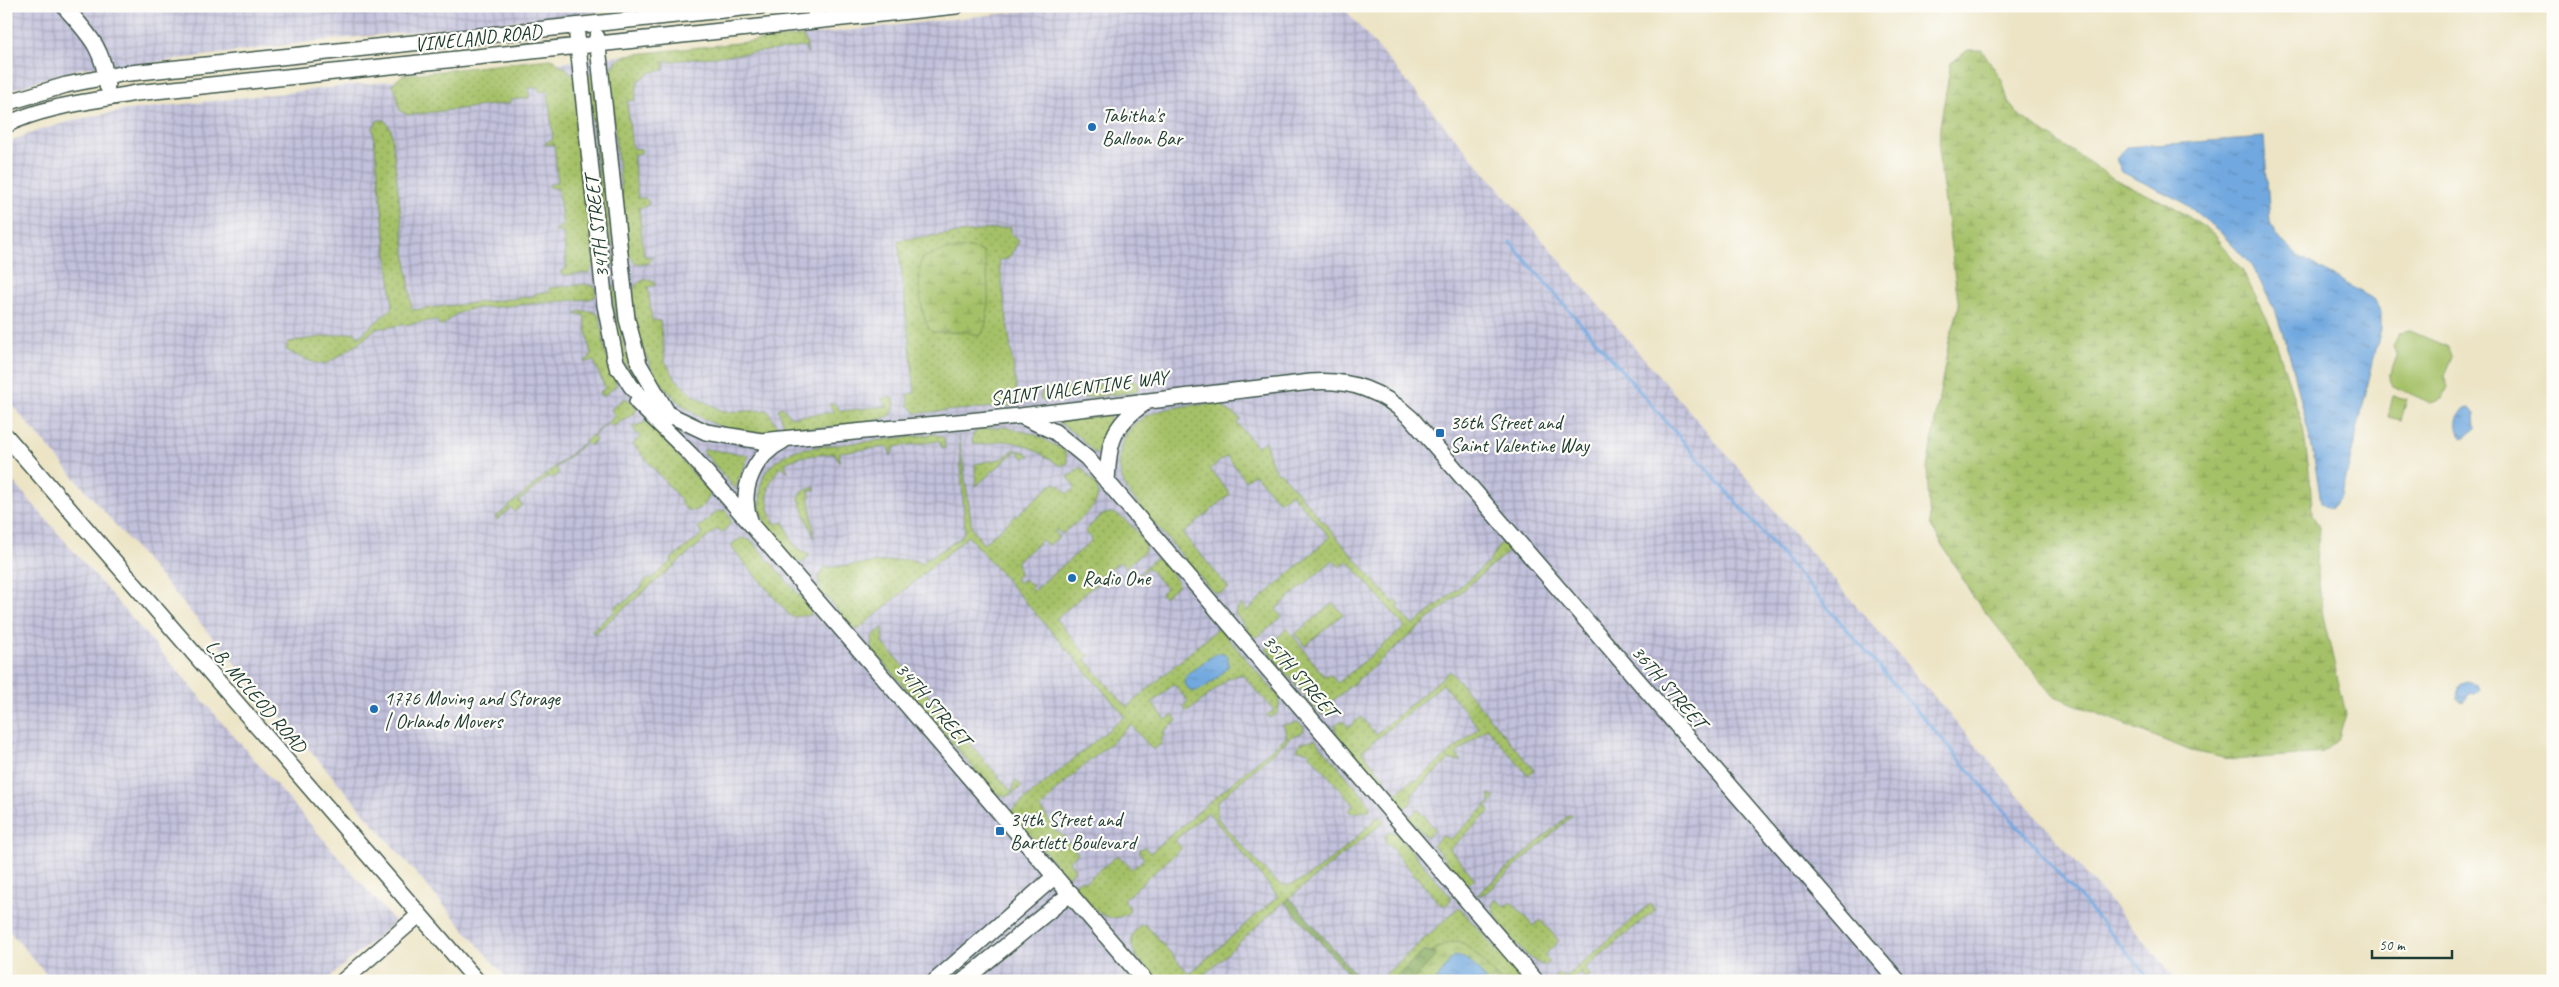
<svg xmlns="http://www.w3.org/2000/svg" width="2559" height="987" font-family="Caveat,sans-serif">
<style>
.industrial{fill:url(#industrial-grid)}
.grass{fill:url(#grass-dots);stroke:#627f4e}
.forest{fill:url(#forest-crowns);stroke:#527248}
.wetland{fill:url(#wetland-marsh);stroke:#627f4e}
.park{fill:#a5c168;stroke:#627f4e}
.water{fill:url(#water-ripples);stroke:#48728a}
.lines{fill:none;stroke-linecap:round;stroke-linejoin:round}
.stream{stroke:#71a8df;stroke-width:3}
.minor-casing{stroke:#3e564a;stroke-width:18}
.minor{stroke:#fff;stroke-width:15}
.poi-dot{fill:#1f6fb2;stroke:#fdfcf7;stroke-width:2}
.labels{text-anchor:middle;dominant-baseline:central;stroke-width:4.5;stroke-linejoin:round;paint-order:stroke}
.street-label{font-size:20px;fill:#1f3d34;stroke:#fdfcf7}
.poi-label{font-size:20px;fill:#1f3d34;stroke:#fdfcf7;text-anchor:start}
</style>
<defs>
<pattern id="industrial-grid" width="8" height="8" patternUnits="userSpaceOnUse" patternTransform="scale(1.25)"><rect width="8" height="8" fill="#c2c1dc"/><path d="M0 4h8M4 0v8" fill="none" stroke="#9d9eb3"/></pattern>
<pattern id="grass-dots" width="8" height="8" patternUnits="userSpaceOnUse" patternTransform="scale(1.25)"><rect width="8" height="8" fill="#a5c168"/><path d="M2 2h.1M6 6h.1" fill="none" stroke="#869e56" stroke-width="1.8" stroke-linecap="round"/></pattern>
<pattern id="forest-crowns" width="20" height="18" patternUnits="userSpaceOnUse" patternTransform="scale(1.25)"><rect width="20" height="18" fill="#84a75c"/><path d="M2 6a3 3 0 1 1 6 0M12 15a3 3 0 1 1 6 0" fill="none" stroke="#6b894d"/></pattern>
<pattern id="wetland-marsh" width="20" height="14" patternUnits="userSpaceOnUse" patternTransform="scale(1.25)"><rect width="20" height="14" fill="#a5c168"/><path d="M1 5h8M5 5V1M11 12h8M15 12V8" fill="none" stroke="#869e56"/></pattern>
<pattern id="water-ripples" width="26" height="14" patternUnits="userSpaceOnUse" patternTransform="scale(1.25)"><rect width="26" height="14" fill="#71a8df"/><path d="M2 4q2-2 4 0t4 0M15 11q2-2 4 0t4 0" fill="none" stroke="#5c8ab6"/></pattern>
</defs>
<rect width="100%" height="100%" fill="#fdfcf7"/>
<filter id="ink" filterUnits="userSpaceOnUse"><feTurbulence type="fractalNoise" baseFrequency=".02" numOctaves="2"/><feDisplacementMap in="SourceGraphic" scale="10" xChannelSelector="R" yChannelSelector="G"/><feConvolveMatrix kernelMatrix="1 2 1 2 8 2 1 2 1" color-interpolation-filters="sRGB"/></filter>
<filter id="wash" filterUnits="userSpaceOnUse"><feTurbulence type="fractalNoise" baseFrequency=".0096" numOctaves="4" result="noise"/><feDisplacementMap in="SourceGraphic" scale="20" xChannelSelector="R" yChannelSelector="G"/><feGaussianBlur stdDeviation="1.12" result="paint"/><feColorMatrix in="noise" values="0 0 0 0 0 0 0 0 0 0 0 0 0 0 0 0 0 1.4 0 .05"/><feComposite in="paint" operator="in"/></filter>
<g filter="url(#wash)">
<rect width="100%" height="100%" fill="#ece4c5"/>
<path class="industrial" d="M6,6H659L310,42L133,65L83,68L49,77L6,92Z
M1071,6H1342L2178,981H509L6,398V143L37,131L79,119L121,111Z
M6,473L395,922L325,981H52L6,927Z"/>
<path class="grass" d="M802,36L806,42L808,54L805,47L664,62V70L651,72L638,81L635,100L627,101L632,148L641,149L642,152L633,156L638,198H645L649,202L647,206L639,208L644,256L653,257L648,264L635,263L628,254L608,69L611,70L617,61L627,55Z
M550,59H555L556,63L560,64L561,67H565L574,76L595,264L589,273L564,275L560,272L567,268L563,232H555L554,230L563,226L558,189L549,187L550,184L558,182L554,144L546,145L545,143L553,139L548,91L540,92L538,87L529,88V98L510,100V103L409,115L400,111L396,91L392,84L403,75Z
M589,71L594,78L614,261L612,267L607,259L588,80Z
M378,120H385L391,129L412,310L535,296V293L549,292V288L586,284L595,287L596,296L590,299L470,309L456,314L441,327L436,320L375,329L358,344L328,363C314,366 299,356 286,350L288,342L355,332L359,337L393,307L373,128Z
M1011,227V234L1019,241L1008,259L999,260L1018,403L1013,406L916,413L909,406L907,394L915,393L898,240Z
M651,279L656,285L648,287L652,320L660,321L665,361L675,378L693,395L724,412L767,410L780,431C704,443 642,386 634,313C632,297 629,280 651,279Z
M612,287H615C621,301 620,318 622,334C626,360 639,379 654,401L630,377L617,343Z
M580,311H592L600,316L605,353L616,380V386L602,397L599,393L605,388L594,361L584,362L591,356L584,315L575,314Z
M1135,380L1139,384L1137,392L1045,402L1040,399L1042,390Z
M889,397L893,399L895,403L892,414C879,425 807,428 786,430L778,409L782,407L791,417L834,412L829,404L834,403L841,411L888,406L881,399Z
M623,399H629L637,408L635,413L612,427L608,423L593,436L596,440L590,446L586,442L556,468L559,473L552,479L549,476L519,501L522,505L515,512L511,508L497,520L495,518L615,416L611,409Z
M1224,403H1232L1223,404V407L1241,419L1237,423L1257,447L1265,441L1273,467L1278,473L1280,472L1393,602L1397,601L1400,605L1398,608L1413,626L1488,563L1500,544L1505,543L1510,548L1508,552L1328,705L1334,711L1325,715L1319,713L1266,649L1287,628L1325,677L1329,674L1338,683L1405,627L1348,561L1340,567L1333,560L1276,609L1282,617L1257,637L1252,636L1235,613L1241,604L1247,611L1330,537L1291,493L1279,502L1256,475H1252L1246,481L1227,456L1210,469L1230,494L1183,534L1229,588L1222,593L1213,592L1129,493C1121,481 1118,468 1120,453C1127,403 1186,407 1224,403Z
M1109,415L1111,417L1096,454L1078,436L1058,422Z
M646,422H650L710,493C709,503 697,514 687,510L680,502L681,500L633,444L640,437L632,427Z
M1005,427L1034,434L1065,451L1068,463L1061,466C1042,455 1029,443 1005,441C994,440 981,449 972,442L973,434L981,429Z
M935,434L944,438L945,449L942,448L939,441L894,447L891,456L888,447L840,452L839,462L835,453L800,457L785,463L788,472L782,466C764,483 765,504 775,524L784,522L794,545L809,555L803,563L796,562L769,530L760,511L761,484L765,473L775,462L788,453L800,449Z
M959,436L972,527L983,544L1054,483L1058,484L1068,494L1075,487L1068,477L1081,467C1086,473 1092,479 1096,486C1107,504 1073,524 1062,534L1057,530L1055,531L1059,537L1049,545L1042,540L1017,561L1019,575L1015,578L1019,583L1023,579L1033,586L1030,589L1033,591L1087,545L1092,539L1085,531C1092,525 1100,513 1110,513C1122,512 1148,540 1145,551L1126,567L1120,562L1109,570L1110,572L1056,619L1086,654L1090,655L1085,659L1127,707L1217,629L1221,630L1280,698L1278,713L1269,718L1267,715L1274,710L1242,674L1229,678L1188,712L1183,707L1188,701L1174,684L1152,703L1166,720L1173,715L1177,721L1164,731L1161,744L1153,750L1131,725L1052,794L1053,796L1041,808L1056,831L1061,834L1078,853L1069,861L1075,870L1067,877L1010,812L1125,716L968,536L858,630L853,628L820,590L818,579L823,568L910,559L923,564L926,559L924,558L932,557L961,537L965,530Z
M705,449L749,455L735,489L703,451Z
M1013,450C1019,450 1026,451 1030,456L1023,458L1017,450L976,486L975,464L1004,458Z
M815,487V490L809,491L814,538L799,499L802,491Z
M725,510L730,517L731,523L723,532L716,530L594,634L592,630L615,611L613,609L621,602L622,604L643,586L642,584L650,577L651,579L672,561L671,559L703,534L698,528L718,511Z
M741,538L751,540L811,609V615L791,617L732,548L733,543Z
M1154,559H1160L1178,582L1177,586L1164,597L1161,593L1166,588L1148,568L1136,576Z
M1333,603L1343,614L1305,646L1295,634Z
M883,627V643L1012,792L1015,779L1022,787L1006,797L994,792L872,649V637Z
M1450,671L1534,770L1528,775L1487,728L1456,754L1462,761L1449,760L1412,793V802L1402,810L1395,802L1397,793L1413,779L1416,781L1479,728L1443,684L1362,751L1387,781L1384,785L1379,784L1336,733L1335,725L1342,720L1349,727L1361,717L1376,734Z
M1298,722L1304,727L1303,732L1292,736L1217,802V817L1223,825L1272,878C1277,883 1281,886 1288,885C1309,883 1361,834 1376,818L1381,816L1384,822L1284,902L1197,981H1157C1144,965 1118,944 1140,925H1146L1189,974L1278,896L1208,812L1175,840L1182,848L1124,899L1130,908C1129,913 1127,914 1122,916C1101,925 1086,899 1074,885L1081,879L1085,882L1118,855L1132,869L1144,859L1139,852L1140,849L1145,847L1150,853L1287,736L1283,725Z
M1315,739L1370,804V810L1354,813L1348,811L1354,805L1307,751L1297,750L1300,743Z
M1490,793L1495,799L1487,807L1490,811L1450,849L1475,879L1466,885L1433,845L1442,836L1451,839L1490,802Z
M1418,809L1435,829L1427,838L1409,818Z
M1570,814L1572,816L1487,892L1478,896L1479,893Z
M1389,831L1396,833L1450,896L1451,900L1445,906L1439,903L1386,842L1385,837Z
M1496,899L1505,907L1511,901L1533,926L1541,920L1559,941L1544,955L1549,962L1546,965C1532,968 1493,919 1492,905Z
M1650,904L1655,910L1585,968L1591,976L1584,978L1580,972L1571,981H1554L1557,973L1565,978Z
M1459,907L1523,981H1500L1475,953L1448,943L1431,952H1423L1391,981H1378Z"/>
<path class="forest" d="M1290,898L1361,981H1355L1284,902Z
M1423,952L1436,953L1435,957L1412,981H1391Z"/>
<path class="wetland" d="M1968,50H1982L2002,80L2008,101L2020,116L2114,179L2174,207L2214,234L2242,270L2271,327L2303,427L2310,478L2312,515L2319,526L2317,566L2323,616L2346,714L2338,739L2323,753L2235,760L2191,751L2052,695L1974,598L1930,524L1927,468L1949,341L1959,308L1939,157L1940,126L1951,63Z
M971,248L983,252C988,270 993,321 980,336L967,332H933C920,325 916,271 922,258L945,250Z
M1459,941L1475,953L1500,981H1487C1478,969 1469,956 1453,957L1436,981H1412L1435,957L1436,953L1431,952L1448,943Z"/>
<path class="park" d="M2410,331L2448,347L2452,357L2444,376L2448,387L2442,399L2431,403L2393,386L2389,377L2397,356L2393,347L2399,333Z
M2393,396L2407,399L2401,420L2388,417Z"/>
<path class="water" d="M2264,137L2270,222L2276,236L2299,256L2373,299L2381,312V328L2342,495L2330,509L2321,502L2313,452L2292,363L2276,313L2253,267L2219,231L2183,202L2122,172L2116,159L2127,147Z
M2470,408L2475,414L2476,428L2463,438C2452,429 2456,409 2470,408Z
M1217,653H1224L1228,657L1229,665C1222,674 1202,694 1190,691L1184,682L1187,674Z
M2466,682L2477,685L2479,691L2474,694L2469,693L2463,702L2458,699L2459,687Z
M1453,956C1469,956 1478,969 1487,981H1436Z"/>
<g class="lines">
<path class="stream" d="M1510,242L2152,981"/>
</g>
</g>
<g filter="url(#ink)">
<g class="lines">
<g class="minor-casing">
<path id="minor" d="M64,6C88,34 104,48 107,86
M814,6L817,21
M576,26L605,305L617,367
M597,37L627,319L639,364L670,417
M6,103L66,85L121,74L761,6
M6,125C43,106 95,101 136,93L956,6
M614,359L631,386L649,405L706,432L761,441L1020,416L1311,382C1351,379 1382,391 1411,418L1898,981
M637,402L690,454L724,493L1145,981
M1021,416L1055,432L1087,458L1536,981
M6,436L477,981
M1107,482C1109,443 1111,426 1145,403
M750,520C738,489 755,455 783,441
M343,981L419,915
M935,981L1055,876
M963,981L1071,893"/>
</g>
<use href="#minor" class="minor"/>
</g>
</g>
<g class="poi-dot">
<circle cx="1092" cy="127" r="5"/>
<rect x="1435" y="428" width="10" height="10" rx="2.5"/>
<circle cx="1072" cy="578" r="5"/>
<circle cx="374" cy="709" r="5"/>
<rect x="995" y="826" width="10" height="10" rx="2.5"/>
</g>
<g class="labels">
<g class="street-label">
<text transform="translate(478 38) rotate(-6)">VINELAND ROAD</text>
<text transform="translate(597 227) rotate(-96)">34TH STREET</text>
<text transform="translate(1079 388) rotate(-7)">SAINT VALENTINE WAY</text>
<text transform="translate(1300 676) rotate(49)">35TH STREET</text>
<text transform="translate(1669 687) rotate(49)">36TH STREET</text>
<text transform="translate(256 696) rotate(49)">L.B. MCLEOD ROAD</text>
<text transform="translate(933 704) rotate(49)">34TH STREET</text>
</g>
<g class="poi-label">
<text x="1102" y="115">Tabitha's<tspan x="1102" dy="23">Balloon Bar</tspan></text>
<text x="1450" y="422">36th Street and<tspan x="1450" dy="23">Saint Valentine Way</tspan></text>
<text x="1082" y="578">Radio One</text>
<text x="384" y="698">1776 Moving and Storage<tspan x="384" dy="23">| Orlando Movers</tspan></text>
<text x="1010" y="819">34th Street and<tspan x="1010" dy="23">Bartlett Boulevard</tspan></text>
</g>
</g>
<rect width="2559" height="987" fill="none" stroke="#fdfcf7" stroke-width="25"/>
<path d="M2372 950v8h80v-8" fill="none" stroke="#1f3d34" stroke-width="2.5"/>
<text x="2379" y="950" font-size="15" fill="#1f3d34" stroke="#fdfcf7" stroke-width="4" paint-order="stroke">50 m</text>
</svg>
